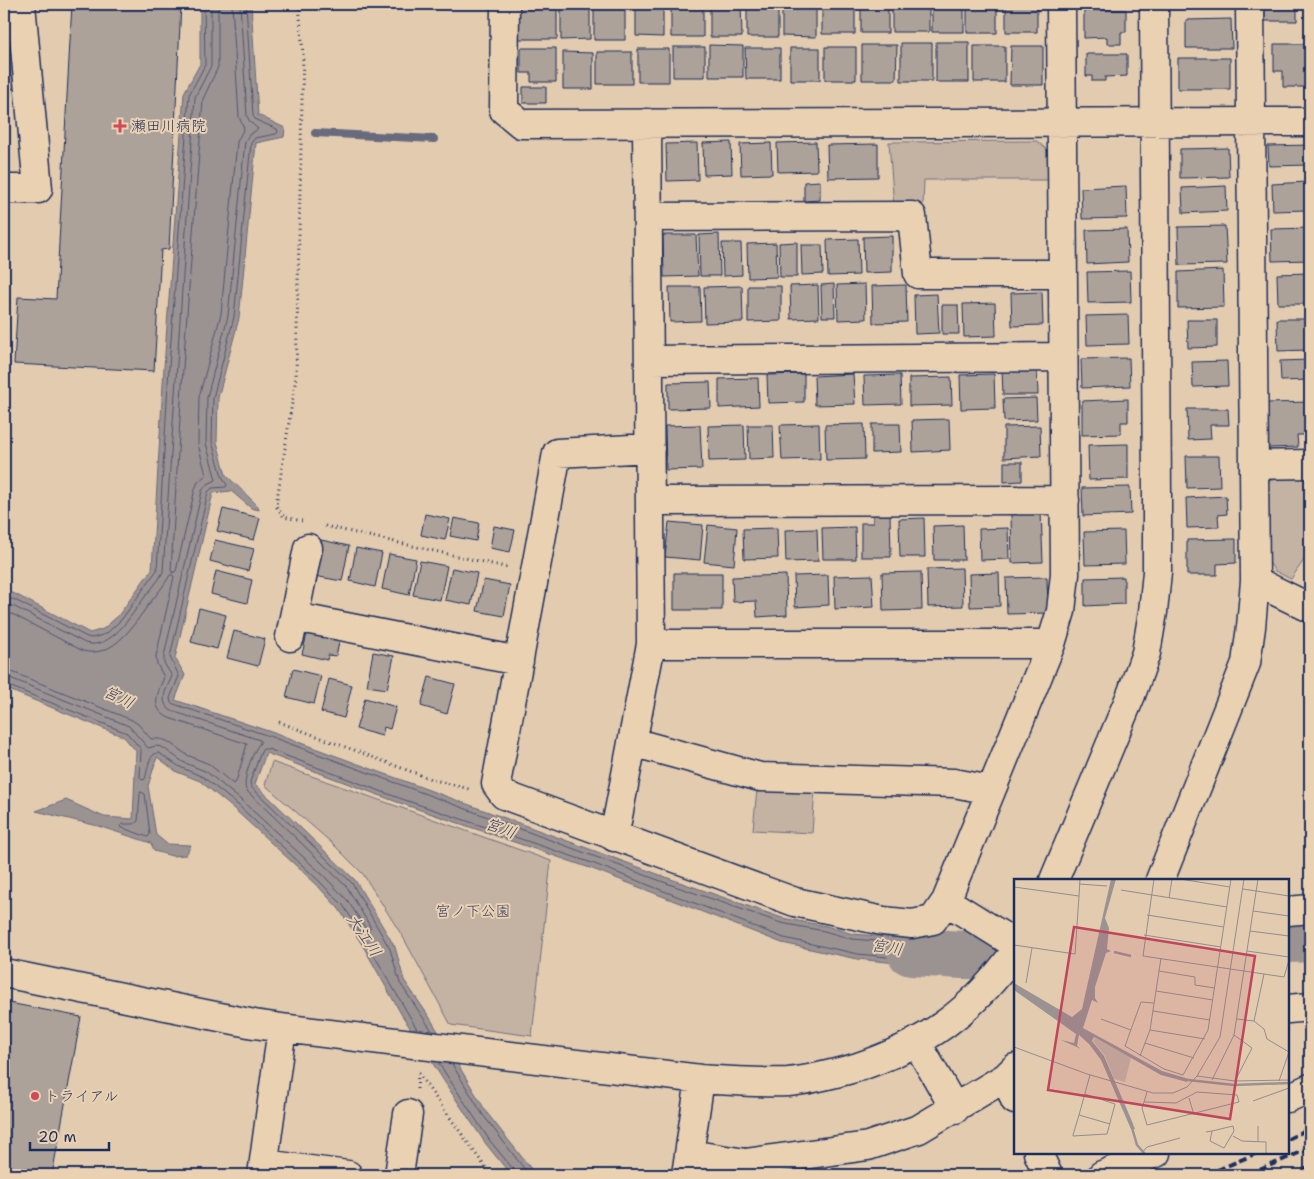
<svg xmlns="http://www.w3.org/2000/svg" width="1314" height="1179" font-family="'Shantell Sans','Klee One',sans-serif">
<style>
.green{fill:#c4b3a3;stroke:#707180}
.water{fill:#9b9292;stroke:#686a7d}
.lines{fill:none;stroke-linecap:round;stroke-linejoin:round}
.shore{stroke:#4e5773;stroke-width:1}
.stream{stroke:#686a7d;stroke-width:8}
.river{stroke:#9b9292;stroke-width:48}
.building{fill:#ada299;stroke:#1b2f5e}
.minor-casing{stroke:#1b2f5e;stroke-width:31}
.path{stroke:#1b2f5e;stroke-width:3;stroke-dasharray:1 4;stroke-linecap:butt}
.minor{stroke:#ead1b2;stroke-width:28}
.rail{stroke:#1b2f5e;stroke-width:4;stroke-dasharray:8 4;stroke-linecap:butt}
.poi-dot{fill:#d1495b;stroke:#ead1b2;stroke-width:2}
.labels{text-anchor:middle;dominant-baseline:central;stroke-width:4;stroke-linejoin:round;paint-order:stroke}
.poi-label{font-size:15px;fill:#1b2f5e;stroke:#ead1b2;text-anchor:start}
.park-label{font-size:15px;fill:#344368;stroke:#ead1b2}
.water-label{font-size:16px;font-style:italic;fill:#354368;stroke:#ead1b2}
.inset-river{fill:none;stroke:#9b9292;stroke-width:2.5}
.inset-road{fill:none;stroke:#928d8f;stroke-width:1}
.view{fill:#bf465b;fill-opacity:0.15;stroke:#bf465b;stroke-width:2.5}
.inset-edge{fill:none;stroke:#1b2f5e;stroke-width:2.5}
</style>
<rect width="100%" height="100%" fill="#e2cbaf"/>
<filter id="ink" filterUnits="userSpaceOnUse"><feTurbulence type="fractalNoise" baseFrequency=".02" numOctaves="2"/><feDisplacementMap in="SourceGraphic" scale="10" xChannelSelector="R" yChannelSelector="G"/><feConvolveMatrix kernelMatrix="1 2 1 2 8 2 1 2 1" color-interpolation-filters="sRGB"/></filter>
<g filter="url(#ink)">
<path class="green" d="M1037,141L1047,150L1048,180H924L923,205L894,207L889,142Z
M1310,475V551L1291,579L1275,571L1266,558V483L1280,476Z
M272,762L551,861L532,1036L451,1025L403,937L363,874L333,844L265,785Z
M815,787L812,833L753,830L757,789Z"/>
<path class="water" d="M200,4H251L258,115L285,128L284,137L256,143L239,318L218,398L217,442L226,475L258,506L259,510L251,508L231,491L213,493L175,658L185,675L175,700L271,732L671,879L782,918L826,926L853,934L982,945L969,968L927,966L857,959L782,943L590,868L397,802L266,753L255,784L355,880L395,947L404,980L430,1018L487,1113L536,1175H511L486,1144L451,1092L400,1012L363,946L339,909L315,883L234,809L200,781L177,772L157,757L148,786L156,835L167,844L191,845L186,855L172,856L154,851L151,843L98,826L36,811L66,800L104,817L133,819L136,751L124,737L4,688V596L13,593L90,633L103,629L118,616L152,569L164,367L184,93L200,64Z"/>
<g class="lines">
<path class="shore" d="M218,4V67L203,99L183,368L171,570L173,573L176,571L195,489L198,482L206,475L198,444L199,397L221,314L237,142L244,128L239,117L232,4
M246,4L253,116L256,120L277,129L278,132L276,134L255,138L251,143L234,317L213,398L212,442L222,476L227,485L226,487L212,488L208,492L170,657L179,676L170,698L171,703L269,736L669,884L781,923L824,931L852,939L962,948L971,949L973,951L966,963L927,961L858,954L784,938L592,863L399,798L268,749H263L261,752L250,782L251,787L352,883L390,949L400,983L432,1031
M4,600L13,599L87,637L92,638L106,634L122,619L157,570L169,367L189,95L205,65L204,4
M4,607L13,606L85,643C111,651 131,615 144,598C150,590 158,582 163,572L195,97L211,66V4
M4,614H12L83,651C114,659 134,624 149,604C156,595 164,586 170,575H173L174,577L156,656L157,664L164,677C158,693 149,708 169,718L247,744L236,782L233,784L209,764L187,755L167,741L160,739H151L138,724L132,720L12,672L4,670
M4,678H10L129,726L148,748L156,746L162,747L183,762L207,772L242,801L323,875L348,901L366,929H370V926L347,887L246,790C242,780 253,751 260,743V740L172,711C157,702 167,688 172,676L164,663V656L202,491L206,485L216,480L206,443L207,397L228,316L245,141L249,135L258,129L250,122L247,116L240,4
M4,684L127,733L141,749L140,778L142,780L145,779C148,770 148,753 159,753L180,767L203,777L238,805L318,880L343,905L367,943L417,1029
M141,792L145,794L150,834L148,837L120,827L122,824H134L138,821L140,794Z
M438,1062L490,1141L514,1170L515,1175
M452,1064L483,1115L529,1175"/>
<path class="stream" d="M315,133L434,139"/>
<path class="river" d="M1288,939L1310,938
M911,952L964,955H1015"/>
</g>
<path class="building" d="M4,4H11L17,88L4,90Z
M72,4H181L169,249L161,250L154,371L14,364L18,297L56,299Z
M519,4H557V39H519Z
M561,4H590V39L561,40Z
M594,4H625V40H594Z
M636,4H663V37L636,36Z
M671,4H703V37H671Z
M710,4H741L742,37H710Z
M747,4H778V37H747Z
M782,4H816V37L782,36Z
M822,4H855V34H822Z
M861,4H888V33H861Z
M892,4H929V32H892Z
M932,4H964V32H932Z
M967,4H997V33H967Z
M1006,4H1037V32H1006Z
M1184,4H1231V8H1184Z
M1265,4H1297V21H1265Z
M1084,10H1126V32H1121V44H1107V37L1084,38Z
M1231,19L1232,48H1186V20Z
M936,42H969V82H936Z
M901,43H932V81H901Z
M1274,44H1307L1306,87H1283V71H1274Z
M709,45L743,46V77H709Z
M862,45H897L896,80H862Z
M974,46H1005V82H974Z
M1011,46H1043V85H1010Z
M673,47H705V77H673Z
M825,47H856V80H825Z
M521,48H556V82H531V73H521Z
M745,48H780V79H746Z
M790,48H820V80H790Z
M638,49H669V82H638Z
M563,52L593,53V89H563Z
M597,52H632V84H597Z
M1086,54H1127V76L1105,77V81H1092V76H1086Z
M1178,58H1230V89H1178Z
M523,87H546V103H523Z
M731,142L732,174L704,175L703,143Z
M816,142L817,171L778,172L777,143Z
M697,143L698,180L667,181L666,144Z
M771,143L772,174L741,175L740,144Z
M878,144V177L828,178L827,145Z
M1310,145V165L1269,166L1268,146Z
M1228,148L1229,177L1180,178V149Z
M820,181V200L804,201V182Z
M1307,182V210L1273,211L1272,184Z
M1126,186L1127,218L1082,219L1081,188Z
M1226,186L1227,211L1183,213L1182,188Z
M1225,226L1227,264L1179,265L1178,227Z
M1310,228V260L1272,261L1271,229Z
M1127,229L1128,262L1087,264L1086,230Z
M719,234L720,276H700L699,235Z
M663,235H696L698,276L664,277Z
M892,236V272L864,273L863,237Z
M858,239L859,275L828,276L827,240Z
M797,242V277H780L779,243Z
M722,243H741L742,275L723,276Z
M776,243L777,277L748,278L747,244Z
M801,245H822L823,274L802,275Z
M1223,270L1224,307L1178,308V272Z
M1130,271L1131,302L1088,303L1087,272Z
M1310,273V304H1278L1277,274Z
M834,284L835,317H822L821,285Z
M865,284L866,319L838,320L837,285Z
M818,285L819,318L791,319L790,286Z
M906,285L907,322L873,323L872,286Z
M742,286L743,322L705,323L704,287Z
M748,286H781V321L748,322Z
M669,287H700L701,321L670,322Z
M1042,292L1043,325L1012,326L1011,293Z
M937,294L939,333L915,334L914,295Z
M995,303L996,336L964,337L963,304Z
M942,305H958L959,334H942Z
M1128,315L1129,344L1087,345L1086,316Z
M1277,319H1307L1308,350L1278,351Z
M1187,320H1217V347L1188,348Z
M1129,358L1130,386L1082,388L1081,359Z
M1310,360V380L1281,381L1280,361Z
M1227,361L1228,386L1193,387L1192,362Z
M1037,368L1038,395H1003L1002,369Z
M804,374V402L768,403L767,375Z
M853,374L855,404L815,405L814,376Z
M994,374L995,408L961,409L960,375Z
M900,375L901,404L865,405L864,376Z
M951,377L952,405L909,406V378Z
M758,378L759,406L719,408V379Z
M710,382L711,408L668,409V383Z
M1036,398L1037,420L1004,421L1003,399Z
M1128,399V422H1121V434L1082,435V401Z
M1310,402V435H1297L1298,447L1268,448L1267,403Z
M1187,409H1228L1229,425H1210L1211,439L1188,440Z
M949,419L950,450L913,452L912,420Z
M819,424L820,459L782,460L780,425Z
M864,424L865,459L826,460L825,425Z
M872,424H900L901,452L872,453Z
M700,425L702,469L666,470L665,426Z
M744,425L745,460L709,461L708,426Z
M748,425H773L774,458L749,459Z
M1040,426L1041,456L1004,458V427Z
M1128,444V479L1089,480L1088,445Z
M1186,456H1219L1220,487L1187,488Z
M1004,462H1022V481L1004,482Z
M1130,487L1131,514L1083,516L1082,488Z
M1226,496L1227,514L1218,515L1219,527L1187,528L1186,498Z
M223,509L260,518L254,540L217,531Z
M1041,512L1043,562L1012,563L1011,513Z
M425,514L450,519L445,540L421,535Z
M873,515H890L891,557H861V523H873Z
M454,518L479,523L476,541L450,536Z
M924,518L925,557H900L899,519Z
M669,522L703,525L700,560L665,557Z
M708,525L737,528L734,565L704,562Z
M963,525L964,560H934L933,526Z
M494,526L515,530L510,552L490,548Z
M855,527L856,559H823L822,528Z
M777,528L778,558L744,559L743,529Z
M1008,528L1009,559L980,560L979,529Z
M817,529L818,561L786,562L785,530Z
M1124,531L1125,564L1085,565L1084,532Z
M1236,539V563L1217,564V575H1187V540Z
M215,540L254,549L248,571L210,561Z
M321,540L349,546L342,581L314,576Z
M356,548L382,553L375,587L350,581Z
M389,554L416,559L409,595L382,589Z
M420,561L447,566L440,600L413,595Z
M452,568L477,573L471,605L445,600Z
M962,568L963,606L928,607L927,569Z
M216,571L252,580L247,603L211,594Z
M921,572L922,610L883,611L882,573Z
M674,573H722V610H674Z
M999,573L1000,606L970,607L969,574Z
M786,575L787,615L757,617L756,601L733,602L732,577Z
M828,575L829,605L795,607L794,576Z
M872,575L874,607L835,609L834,576Z
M1047,577L1048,613L1007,614L1006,578Z
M1124,577V604L1085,606V578Z
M484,580L510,585L504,616L477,611Z
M199,608L226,615L217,649L191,642Z
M308,630L340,638L336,656L328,655L327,660L302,654Z
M234,631L265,639L258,666L227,658Z
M373,652L394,656L387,689L367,686Z
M293,669L321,676L314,704L286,697Z
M429,677L455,684L447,714L421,706Z
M329,679L352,685L344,718L321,712Z
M365,698L396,707L390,729L384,727L382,736L356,729Z
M4,1002L81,1017L52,1175H4Z"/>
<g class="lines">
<g class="minor-casing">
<path id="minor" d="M505,4L504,110L521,124L1310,122
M4,189H38L21,4
M648,217L912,216L918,274H1063
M649,360L1063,357
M650,448L557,453L496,784L504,795L795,902L883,921L912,924L933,920L946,901L1051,644L1061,611L1065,574L1061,4
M1254,465L1310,464
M650,501L1065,500
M1255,581L1310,608
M295,617L519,661
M290,637L308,548
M651,644H1051
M632,742L760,777L954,783L991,790
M614,837L651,644L647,123
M1054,880L1131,695L1146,653L1153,612L1157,572V499L1154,4
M1160,880L1246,663L1251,627L1255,581L1250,4
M946,901L1015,944
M1288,911L1310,909
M4,973L254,1024L282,1028L700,1079C729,1081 758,1083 788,1082C810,1080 833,1074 855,1068C925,1045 972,1012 1015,952
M1288,1009L1310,1007
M917,1043L955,1109
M1006,1077L1015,1100
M1288,1098L1310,1088
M1038,1153L1048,1175
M689,1154L745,1163L868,1146L919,1129L1006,1077L1015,1068
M264,1164L348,1175
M262,1175L282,1028
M399,1175L408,1114
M686,1175L700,1079
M1102,1175L1156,1153"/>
</g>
<path class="path" d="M299,4L303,54L296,377L276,506L284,517L302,521
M325,526L509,568
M279,722L431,779L469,789
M418,1073L491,1175
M417,1089L418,1073"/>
<use href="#minor" class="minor"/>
<path class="rail" d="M1288,1139L1310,1128
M1206,1175L1257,1153
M1248,1175L1310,1148
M1292,1175L1310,1167"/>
</g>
</g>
<g class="poi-dot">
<path d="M117.5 118.5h5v5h5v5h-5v5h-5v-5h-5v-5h5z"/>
<circle cx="35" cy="1096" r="5"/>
</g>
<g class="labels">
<g class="poi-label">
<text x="131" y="126">瀬田川病院</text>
<text x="45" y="1096">トライアル</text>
</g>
<g class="park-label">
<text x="473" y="911">宮ノ下公園</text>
</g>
<g class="water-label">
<text transform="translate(119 697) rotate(26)">宮川</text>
<text transform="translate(501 828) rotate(20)">宮川</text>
<text transform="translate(364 935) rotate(56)">大江川</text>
<text transform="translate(887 947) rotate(9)">宮川</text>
</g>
</g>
<g transform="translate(1014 879)">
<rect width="275" height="275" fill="#e2cbaf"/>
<path d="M81,159L117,179L111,203L100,200L91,177L79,162Z" fill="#c4b3a3"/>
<path d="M97,0H102L91,39L95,49L93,70L97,72L92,74L81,108V119L84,124L78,121L69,149L148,192L175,200L173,203L147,196L80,158L78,162L90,177L117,240L121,250H117L87,181L75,165L65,156L63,167L67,170L47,161L60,164L62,155L0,111V104L58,138L68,130Z" fill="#9b9292"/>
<path class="inset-river" d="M100,73L117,77M174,201L220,206L275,204M116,242L123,266L131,275"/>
<path class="inset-road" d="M140,0L129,77L270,98L275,81M166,0L216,8M65,5L93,7M0,8L65,17L61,75L0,66M229,10L275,17M107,11L213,28M65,17L66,0M155,19L158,0M239,32L275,37M133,36L210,48M236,52L275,57M130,56L207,68M233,72L275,78M145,92L181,98V106L201,109M12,104L18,69M142,112L199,121M140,124L127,123L111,167L150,190L169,196L194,151L217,0M139,132L196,141M87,140L117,151M223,140L240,142L250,95M240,142L250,150L253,160L275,173M136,151L191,160M220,156L238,169L221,202M131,164L180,179M0,168L73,195L139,214H159L173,208L183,197L206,158L230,0M126,177L136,151L147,79M183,197L221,202L275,201M198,201L220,156L244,0M265,202L275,173M71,215L101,225L93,255L59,257V256L65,236L76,196M175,219L180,236M239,222L275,209M130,223L162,224L183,213L223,216L225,223L133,246L128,229L130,223L133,213M65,236L96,245M192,253L198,252L219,247L220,252L210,269L196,262L198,252M219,257L228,262L252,263V275M244,263V247M127,275L133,268L166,259"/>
<path class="view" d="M60,48L241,77L216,240L34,211Z"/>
<rect width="275" height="275" class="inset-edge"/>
</g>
<rect width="1314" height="1179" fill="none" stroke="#ead1b2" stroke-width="20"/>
<rect x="10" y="10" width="1294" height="1159" fill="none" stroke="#1b2f5e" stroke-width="2" filter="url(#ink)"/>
<path d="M30 1142v8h79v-8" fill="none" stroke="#1b2f5e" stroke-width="2.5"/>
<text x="38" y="1142" font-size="15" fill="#1b2f5e" stroke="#ead1b2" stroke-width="4" paint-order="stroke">20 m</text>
</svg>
